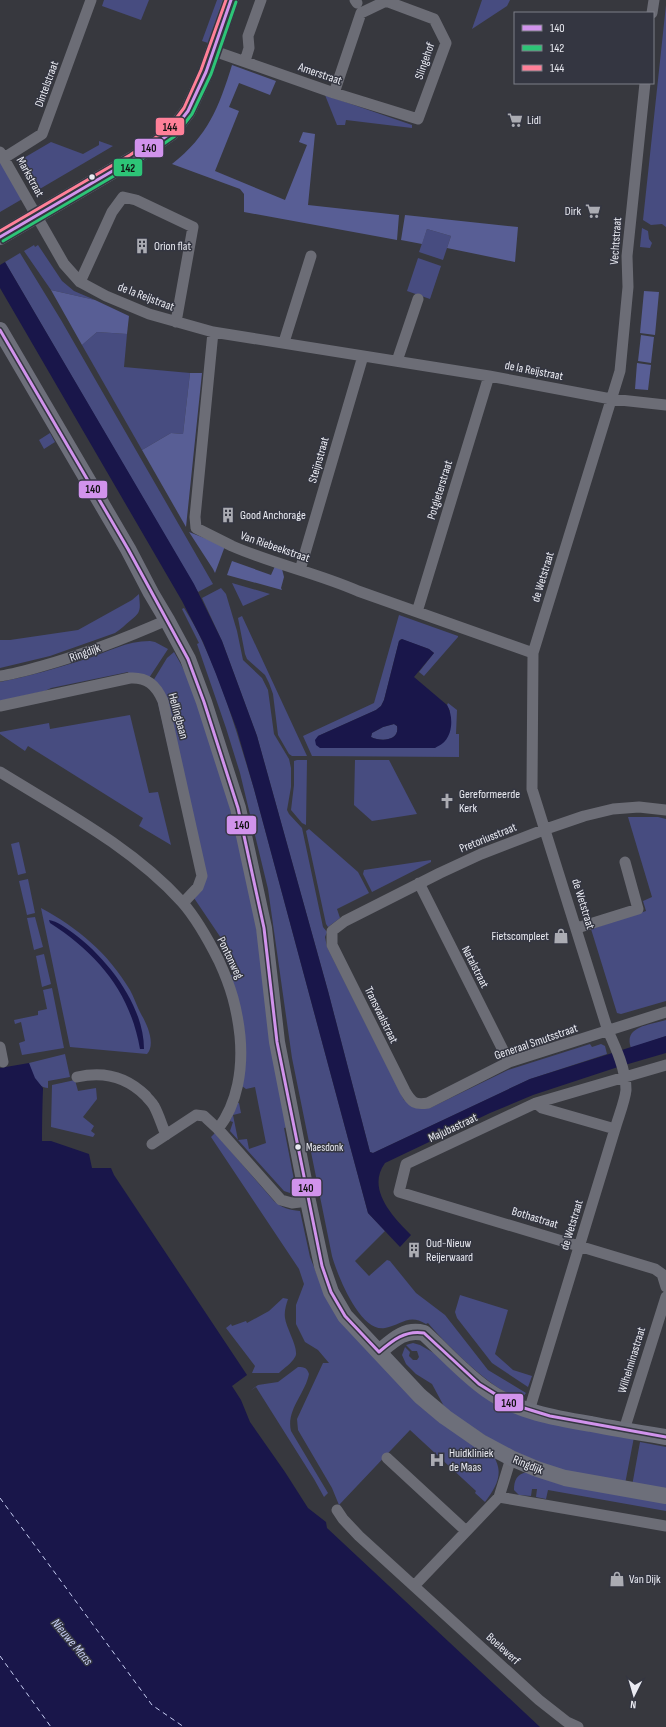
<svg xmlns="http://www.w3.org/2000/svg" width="666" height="1727" font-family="'Sofia Sans Condensed',sans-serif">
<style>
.green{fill:#474c80}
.forest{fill:#585e95}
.water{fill:#19164a;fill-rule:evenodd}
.pier{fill:#37383e}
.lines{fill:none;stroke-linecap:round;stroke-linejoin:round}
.ferry{stroke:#c7cef3;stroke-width:1;stroke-dasharray:5 4;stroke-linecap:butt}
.street{stroke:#6c6d76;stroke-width:11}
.secondary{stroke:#6d6f7a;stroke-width:16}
.bus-1-casing{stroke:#343641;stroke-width:6}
.bus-2-casing{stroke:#343641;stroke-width:6}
.bus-3-casing{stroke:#343641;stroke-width:6}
.bus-1{stroke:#d193ec;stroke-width:3}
.bus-2{stroke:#2dc577;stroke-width:3}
.bus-3{stroke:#ff8098;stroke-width:3}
.bus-dot{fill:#eaebf2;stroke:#343641;stroke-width:1.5}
.labels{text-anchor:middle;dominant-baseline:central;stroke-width:3;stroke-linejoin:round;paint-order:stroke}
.bus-label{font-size:11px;fill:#eaebf2;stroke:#343641;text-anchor:start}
.street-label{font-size:12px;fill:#eaebf2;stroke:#343641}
.poi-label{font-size:12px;fill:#eaebf2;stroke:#343641;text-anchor:start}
.water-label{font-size:13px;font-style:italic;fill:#c7cef3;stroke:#343641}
.line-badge{stroke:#343641;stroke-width:1.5}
.pale-badge-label{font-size:11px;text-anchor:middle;font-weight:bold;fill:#111}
</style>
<rect width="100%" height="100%" fill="#37383e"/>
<path class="green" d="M104,0H149L141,20L102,6Z
M217,0H223L208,43L202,41Z
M482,0H510L507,6L472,29Z
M666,5V227L662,224L651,225L643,220Z
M325,95L412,125V128L346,120L345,125H337Z
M99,141L113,146L38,190C30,187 21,170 20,162L22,159L51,142L83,154L99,145Z
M0,161L24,198L0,212Z
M642,228L648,231L649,239L652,243L650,248L640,247Z
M427,229L451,236L443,260L419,252Z
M34,245L35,247L38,245L62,281L74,291L95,300L51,290L24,251Z
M20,253L61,320L213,584L198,592L5,262Z
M418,258L441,266L430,299L407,291Z
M97,332L127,334L124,367L190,373L183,434L171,433L142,450L82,345Z
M50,433L55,442L44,449L39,440Z
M232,583L270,594L243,606Z
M221,588L226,594L237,631L243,660L262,678L268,690L274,734L289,759L291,768V787L287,810L289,814L302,828L323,927L327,932L325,937L327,947L404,1100L430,1108L508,1070L590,1044L592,1047L601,1044L605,1046L607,1054L530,1079L373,1153L370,1152L328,991L257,736L222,641L202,598Z
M139,594C140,608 142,612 131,620C125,625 121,629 115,633L50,656L0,668V640H10L78,630L132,600Z
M184,608C191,619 198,631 203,643C225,690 239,740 254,789L368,1213L385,1231L355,1261L369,1276L387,1260L390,1261L416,1293L445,1315L488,1370L526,1393L522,1398C499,1398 443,1341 428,1323L426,1324C409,1313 401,1325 385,1328C360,1333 337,1274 332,1256L292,1058L268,889L240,773L226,728L197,644L199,643L182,609Z
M399,615L458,636V637L424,676L419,672L434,653L429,649L401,639L399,641L384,700L381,706L376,710L318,736L320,748H435L450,711L447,705L448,703L457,710L456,734H459V757L312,756L303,736L374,703Z
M242,616L307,756H292L289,754L278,735L273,694L269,683L265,675L247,659L245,654L238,618Z
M150,641L155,642L168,649L149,678L129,674L128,672L51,688L45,691L0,701V682C29,676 58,668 86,659C108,652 126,641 150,641Z
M174,652C193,683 202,716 213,750C253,872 268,1001 288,1127L284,1128L295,1185L294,1191L290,1193L284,1191L230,1131L233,1122L230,1121L237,1103H239L241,1113L233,1115L238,1140L247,1139L249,1149L266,1143L255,1087L246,1089L242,1086L230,976L237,972L221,938L194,898L201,890L153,681L167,658Z
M130,715L149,793L158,792L171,845L139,826L143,818L28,746L25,751L0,734V732L49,723L50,729Z
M394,724L397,726C400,741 381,742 371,737L372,733L383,727Z
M297,760H307L306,825L302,823L291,810L294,785V761Z
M355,760H389L417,814L372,821L354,805Z
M628,817H658L666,819V1001L621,1014L617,1013L591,929L646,911L643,901L652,897Z
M309,829L358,872L369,893L337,909L340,918L328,927L326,924L306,831Z
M19,842L26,873L18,875L11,844Z
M431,860V862L372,892L363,874L364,870Z
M28,879L35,913L27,915L19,881Z
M41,908C78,928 108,953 130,990C134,997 137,1007 141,1014C147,1024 156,1044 147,1054L70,1047Z
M35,917L43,947L34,950L27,918Z
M44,954L51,984L42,987L36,956Z
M52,988L64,1048L22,1055L19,1043L25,1041L21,1022L15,1024L14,1020L38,1015V1011L47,1009L43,990Z
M666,1020V1036L631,1048C623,1026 650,1025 666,1020Z
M65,1054L70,1077L48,1081V1088C37,1088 30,1073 29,1063Z
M75,1080L78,1091L96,1088L97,1099L83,1117L94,1126L91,1131L95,1134L93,1137L51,1127L52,1085Z
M215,1133L274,1201C282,1208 289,1210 300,1211L310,1257L326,1297L492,1454C505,1472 497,1486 485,1502L475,1493L476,1491L410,1430L339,1505L332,1488L298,1430L297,1419L323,1363H329L318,1350L305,1342L296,1324V1305L304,1284L299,1269L211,1137Z
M460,1295L508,1310L495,1354L513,1370L532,1376L528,1387L492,1363L457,1318L455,1312Z
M283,1298L288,1299C286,1305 284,1312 285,1318C286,1328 300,1350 295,1357C292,1363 284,1368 279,1373H252L255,1366L226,1328L231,1324L232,1326L246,1321L247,1323L269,1311Z
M413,1343L420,1345L439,1356L478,1391L634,1437L625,1484L587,1478L513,1454L446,1410L432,1384L416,1374L406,1364L402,1355L405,1347L410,1352L409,1356L413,1360H417L419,1357L417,1351H412L406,1345Z
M298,1367C305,1367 307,1368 309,1374C305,1394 286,1410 291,1431L328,1493L324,1497L314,1479L256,1387L250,1391L258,1385L278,1382Z
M640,1442L666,1447V1492L632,1486Z
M527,1472L666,1502V1511L548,1490L546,1499L536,1497L537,1489H532L531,1496L519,1495L514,1490C514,1480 517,1474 527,1472Z"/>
<path class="forest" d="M232,65L276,81L270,95L239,83L229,107L239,111L215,171L285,200L307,145L299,142L303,132L315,134L308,205L399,215L397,240L244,212V194L240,189L172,164C208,136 219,107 232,65Z
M405,215L518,227L515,262L447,248L451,236L427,229L422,244L401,240Z
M51,290L95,300L129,316L127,334L97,332L82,345Z
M644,291L659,292L655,335L640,333Z
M641,335L654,337L651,363L638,361Z
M637,363L651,365L648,390L635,389Z
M190,373H202L186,527L142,450L171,433L183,434Z
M189,532L225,546L215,573L213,569Z
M232,561L271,575L275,566L282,569L284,577L281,588L282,590L227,575Z"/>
<path class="water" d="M5,262L194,584L222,641L257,736L328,991L370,1152L373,1153L530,1079L666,1036V1053L618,1067L533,1095L490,1113L385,1163C366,1189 393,1217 411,1235L400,1247L368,1213L254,789L237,730L216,674L203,642L182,601L0,288V265Z
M402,639L429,649L434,653L414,677L447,705C453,715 453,732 445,741C443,744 438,746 435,748H320L316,745L315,740L318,736L376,710L381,706L384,700L399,641ZM394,724L397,726C400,741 381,742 371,737L372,733L383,727Z
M49,920C57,921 66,928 73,933C107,958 144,1005 144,1049H140C130,992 98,954 50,923Z
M29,1063L35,1078L43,1088L42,1141H51L89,1154L92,1168H111L114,1175L247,1375L232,1386L241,1400L250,1422L285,1472L308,1508L326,1522L327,1528L540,1727H0V1068Z"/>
<path class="pier" d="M43,1088H45L44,1139H51V1141H42Z"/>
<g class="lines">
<path class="ferry" d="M0,1498L152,1705L184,1727
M0,1656L51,1727"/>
<path class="street" d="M355,0L357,3
M652,13L654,0
M214,51L334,93L418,119L446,43L434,19L386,1L361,13L334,93
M245,61L249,48L248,36L261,0
M0,152L64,264L80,282L106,296L149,314L213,332L489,376L611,399L666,405
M4,158L42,134L91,0
M80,282L112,212L123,197L136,200L193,227L176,322
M213,332L195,517L196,528C208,534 220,540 232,546C273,564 317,573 358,591L533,653
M284,342L311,256
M397,361L418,299
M300,570L363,356
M417,612L489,376
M0,676C14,674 28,670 42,666C85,654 126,638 167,620
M0,706L130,678C147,677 156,685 163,701L202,876L198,887L183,903
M0,772C63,811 132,847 182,902C197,919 209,941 219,961C231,987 237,1008 240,1036C243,1068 238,1103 218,1129
M666,810L639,807L613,809L584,816L546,829L481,854L440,873L345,921L332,931V945L405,1091C412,1103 415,1105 428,1103L509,1062L666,1012
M419,883L509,1062
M577,928L638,909L625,862
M0,1047L3,1062
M77,1077C103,1071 127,1077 146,1096C148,1099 152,1102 154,1106C159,1115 162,1126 166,1135
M536,1103L542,1108L615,1129
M152,1144L196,1115L204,1116L218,1129L281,1200L292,1203L308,1201
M662,1274L655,1269L399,1192L406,1164L536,1103L666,1065
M662,1274L666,1287
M529,1411L615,1129C618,1118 625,1101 626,1090C626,1070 616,1048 608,1031L532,789L533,653L620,371L628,287L627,256L645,83
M624,1430L666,1297
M387,1458L466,1531
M499,1497L666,1526
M337,1510L343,1519L359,1536L539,1700L567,1722L578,1727
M414,1586L499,1497L511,1458"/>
<path class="secondary" d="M0,237L133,159L171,133L188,111L206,72L231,0
M0,330L128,549L151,593L167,620L188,659L204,702L238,808L264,928L277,1042L308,1201L322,1266L331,1292L345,1316L420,1396L445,1417L481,1442L511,1458L537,1469L565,1478L666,1496
M379,1352C393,1340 405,1328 424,1333C445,1352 464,1374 487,1390C518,1412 555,1418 591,1424C616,1429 641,1433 666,1437"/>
<g class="bus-1-casing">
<path id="bus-1" d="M0,237L133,159L171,133L188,111L206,72L231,0
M0,330L128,549L188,659L204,702L238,808L264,928L277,1042L322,1266L331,1292L345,1316L379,1352
M379,1352C393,1340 405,1330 424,1333L479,1384L511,1404L550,1416L666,1437"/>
</g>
<g class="bus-2-casing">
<path id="bus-2" d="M3,241L136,163L175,136L192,114L211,74L236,2"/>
</g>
<g class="bus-3-casing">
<path id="bus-3" d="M0,231L130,155L168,129L184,108L201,70L226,0"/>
</g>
<use href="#bus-1" class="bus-1"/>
<use href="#bus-2" class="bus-2"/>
<use href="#bus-3" class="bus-3"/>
</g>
<defs>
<g id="supermarket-bare" transform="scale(1.2)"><path d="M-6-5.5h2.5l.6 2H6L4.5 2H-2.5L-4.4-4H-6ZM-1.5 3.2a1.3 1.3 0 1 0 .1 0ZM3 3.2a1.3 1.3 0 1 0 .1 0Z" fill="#abacb3" stroke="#343641" stroke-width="2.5" paint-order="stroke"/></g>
<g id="building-bare" transform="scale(1.2)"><path d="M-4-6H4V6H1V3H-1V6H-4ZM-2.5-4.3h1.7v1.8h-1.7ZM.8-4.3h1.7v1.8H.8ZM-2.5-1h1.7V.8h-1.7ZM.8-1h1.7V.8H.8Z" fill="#abacb3" stroke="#343641" stroke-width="2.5" paint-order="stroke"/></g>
<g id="church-bare" transform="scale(1.2)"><path d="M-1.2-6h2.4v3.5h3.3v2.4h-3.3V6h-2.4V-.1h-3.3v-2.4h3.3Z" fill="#abacb3" stroke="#343641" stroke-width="2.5" paint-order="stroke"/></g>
<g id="shop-bare" transform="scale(1.2)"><path d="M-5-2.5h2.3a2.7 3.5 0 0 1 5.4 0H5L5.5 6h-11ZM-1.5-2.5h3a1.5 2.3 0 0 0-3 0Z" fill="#abacb3" stroke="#343641" stroke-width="2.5" paint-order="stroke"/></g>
<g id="hospital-bare" transform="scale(1.2)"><path d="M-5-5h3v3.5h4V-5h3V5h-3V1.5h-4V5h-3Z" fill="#abacb3" stroke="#343641" stroke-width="2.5" paint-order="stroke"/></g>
</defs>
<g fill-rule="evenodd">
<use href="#supermarket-bare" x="515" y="120"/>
<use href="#supermarket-bare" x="593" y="211"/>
<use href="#building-bare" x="142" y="246"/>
<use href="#building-bare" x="228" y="515"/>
<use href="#church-bare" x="447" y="801"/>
<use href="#shop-bare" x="561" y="936"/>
<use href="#building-bare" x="414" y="1250"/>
<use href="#hospital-bare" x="437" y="1460"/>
<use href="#shop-bare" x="617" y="1579"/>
</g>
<g class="bus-dot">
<circle cx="92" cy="177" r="3.5"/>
<circle cx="298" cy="1147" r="3.5"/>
</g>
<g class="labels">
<g class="bus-label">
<text x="306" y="1147">Maesdonk</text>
</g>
<g class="street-label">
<text transform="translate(425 61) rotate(-71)">Slingehof</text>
<text transform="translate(320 74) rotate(19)">Amerstraat</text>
<text transform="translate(47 84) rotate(-70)">Dintelstraat</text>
<text transform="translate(30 177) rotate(61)">Markstraat</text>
<text transform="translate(616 241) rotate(-86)">Vechtstraat</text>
<text transform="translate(146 297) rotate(21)">de la Reijstraat</text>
<text transform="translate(534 371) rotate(11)">de la Reijstraat</text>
<text transform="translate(319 460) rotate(-74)">Steijnstraat</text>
<text transform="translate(440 490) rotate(-73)">Potgieterstraat</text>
<text transform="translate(275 547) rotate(19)">Van Riebeekstraat</text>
<text transform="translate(543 577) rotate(-73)">de Wetstraat</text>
<text transform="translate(85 653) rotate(-20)">Ringdijk</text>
<text transform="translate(178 716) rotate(75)">Hellingbaan</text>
<text transform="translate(488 838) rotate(-22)">Pretoriusstraat</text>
<text transform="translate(583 904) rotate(73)">de Wetstraat</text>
<text transform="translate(230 958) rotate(64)">Pontonweg</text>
<text transform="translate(475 967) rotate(63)">Natalstraat</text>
<text transform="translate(381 1015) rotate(64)">Transvaalstraat</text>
<text transform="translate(536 1042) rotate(-19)">Generaal Smutsstraat</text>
<text transform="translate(453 1128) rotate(-25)">Majubastraat</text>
<text transform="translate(535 1218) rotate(17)">Bothastraat</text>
<text transform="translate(572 1225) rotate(-73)">de Wetstraat</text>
<text transform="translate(632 1360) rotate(-73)">Wilhelminastraat</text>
<text transform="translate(528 1465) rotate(22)">Ringdijk</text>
<text transform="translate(503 1649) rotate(42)">Boelewerf</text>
</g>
<g class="poi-label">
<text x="527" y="120">Lidl</text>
<text x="581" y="211" text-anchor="end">Dirk</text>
<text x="154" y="246">Orion flat</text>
<text x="240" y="515">Good Anchorage</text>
<text x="459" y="794">Gereformeerde<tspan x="459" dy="14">Kerk</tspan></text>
<text x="549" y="936" text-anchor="end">Fietscompleet</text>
<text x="426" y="1243">Oud-Nieuw<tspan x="426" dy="14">Reijerwaard</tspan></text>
<text x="449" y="1453">Huidkliniek<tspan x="449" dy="14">de Maas</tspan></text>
<text x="629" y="1579">Van Dijk</text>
</g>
<g class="water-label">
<text transform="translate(72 1642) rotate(50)">Nieuwe Maas</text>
</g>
</g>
<g class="line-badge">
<rect x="155" y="117" width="30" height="19" rx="4" fill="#ff8098"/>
<rect x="134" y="138" width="30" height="20" rx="4" fill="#d193ec"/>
<rect x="113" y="158" width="30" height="19" rx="4" fill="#2dc577"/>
<rect x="78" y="480" width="30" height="19" rx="4" fill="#d193ec"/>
<rect x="226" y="815" width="31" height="20" rx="4" fill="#d193ec"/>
<rect x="291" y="1178" width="31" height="19" rx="4" fill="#d193ec"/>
<rect x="494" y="1393" width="30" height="19" rx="4" fill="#d193ec"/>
</g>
<g class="pale-badge-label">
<text x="170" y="131">144</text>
<text x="149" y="152">140</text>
<text x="128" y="172">142</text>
<text x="93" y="493">140</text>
<text x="242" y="829">140</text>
<text x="306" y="1192">140</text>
<text x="509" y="1407">140</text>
</g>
<rect x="514" y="12" width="140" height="72" fill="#343641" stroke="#7d7e88"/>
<rect x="522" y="25" width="20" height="6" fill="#d193ec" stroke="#7d7e88"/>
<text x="550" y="32" font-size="12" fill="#eaebf2">140</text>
<rect x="522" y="45" width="20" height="6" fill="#2dc577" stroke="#7d7e88"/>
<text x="550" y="52" font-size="12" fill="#eaebf2">142</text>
<rect x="522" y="65" width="20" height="6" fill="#ff8098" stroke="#7d7e88"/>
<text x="550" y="72" font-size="12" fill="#eaebf2">144</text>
<g transform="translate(634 1695) rotate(185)" stroke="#343641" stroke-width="3" paint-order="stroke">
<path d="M0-3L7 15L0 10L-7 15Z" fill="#eaebf2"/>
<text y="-6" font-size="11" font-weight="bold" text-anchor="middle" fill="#eaebf2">N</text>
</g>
</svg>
